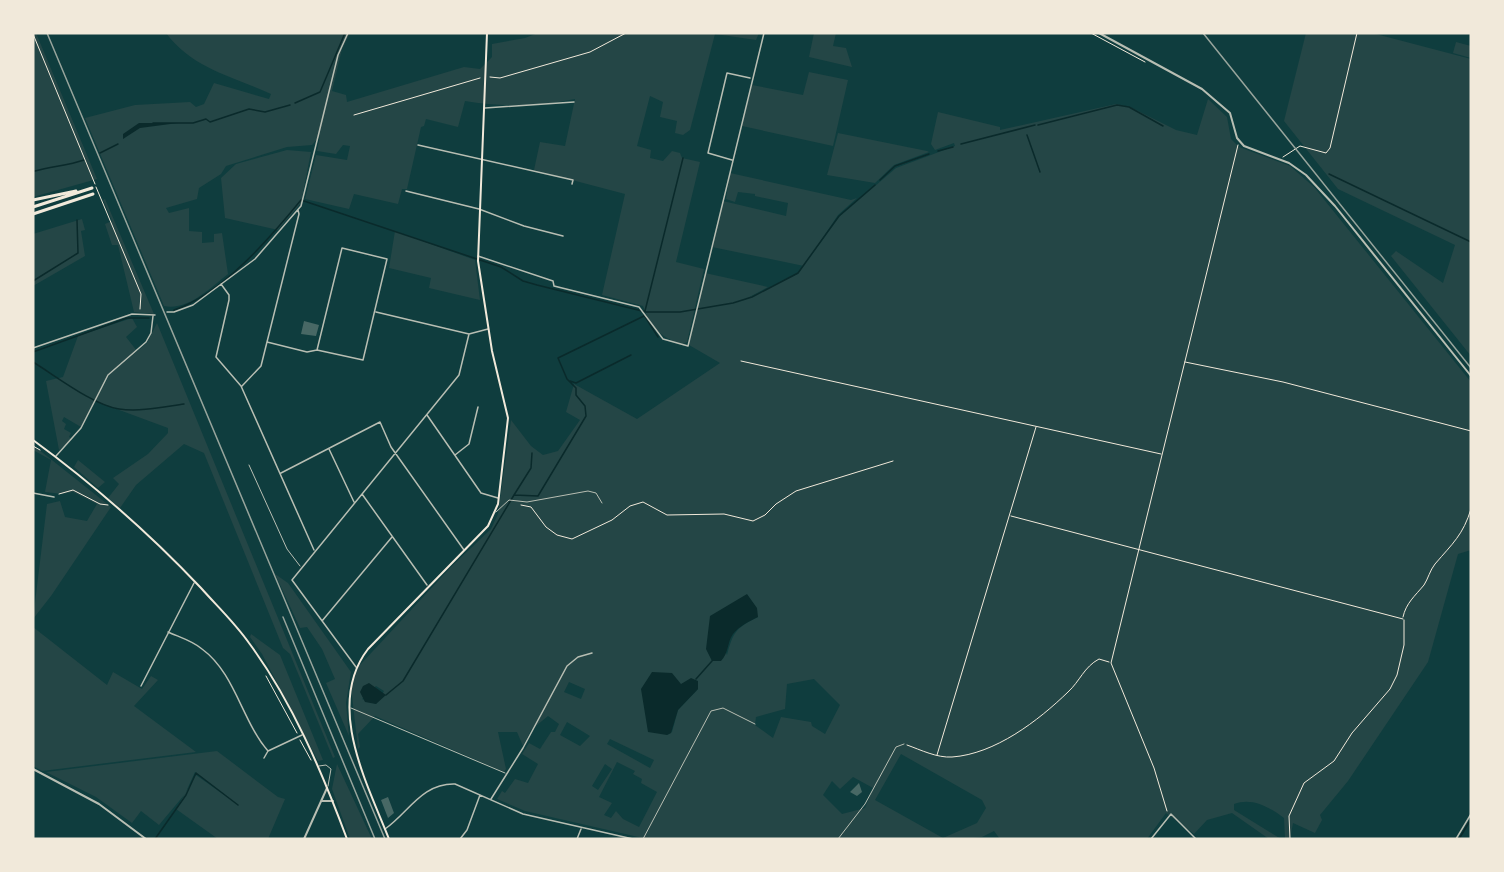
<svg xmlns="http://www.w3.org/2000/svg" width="1504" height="872" font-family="Inter,sans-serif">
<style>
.green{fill:#244646;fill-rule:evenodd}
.water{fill:#0a2a2b}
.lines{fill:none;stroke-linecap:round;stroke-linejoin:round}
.stream{stroke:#0a2a2b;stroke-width:1.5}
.building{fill:#486865}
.path{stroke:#f1e9da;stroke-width:1}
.service{stroke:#b8beb3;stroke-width:1}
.minor{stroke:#b8beb3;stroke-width:1.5}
.tertiary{stroke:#b8beb3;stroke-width:2}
.secondary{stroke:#f1e9da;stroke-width:2}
.motorway{stroke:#f1e9da;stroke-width:3}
.rail{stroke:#97a49c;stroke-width:1.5}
</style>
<rect width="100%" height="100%" fill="#0f3d3e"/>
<path class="green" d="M33,33H36L97,179L33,197Z
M166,33H350L342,49L332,91L346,95L347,102L464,67L480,69L492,57V44L525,38L538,33H759L756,40L715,34L690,130L683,135L675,133L677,121L660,117L663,102L650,96L637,146L651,150L650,158L663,161L672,151L680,153L682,158L700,162L676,262L704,269L687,342L683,344C662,339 650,327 643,306L602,295L625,194L534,170L540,142L565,146L575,99C537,107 503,107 465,101L458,127L426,119L424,126L421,127L407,189H402L398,204L354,194L349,209L305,199L316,155L347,160L350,146L343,145L336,154L317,151L320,136L312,145L287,147L226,166L221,174L199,188L197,199L166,208L169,213L189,208V231L202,232V243L214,242V234L222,233L228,274C210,288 188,311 164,306L85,118L135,105L190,102L196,107L204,104L214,83L269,99L271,94C232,76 193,69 166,33Z
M814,33H836L833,46L846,48L852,67L809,57Z
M1306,33H1372L1471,59V356L1391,256L1396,251L1443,283L1455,245L1338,189L1284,121Z
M1456,42L1471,46V58L1453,53Z
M809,72L848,80L833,146L742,126L752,85L803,95Z
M1208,99L1227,117L1231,139L1239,147L1290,166L1314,187L1471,382V550L1458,554L1428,662L1348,781L1320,815L1322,820L1315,833L1293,823L1290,839H1285L1284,818C1269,807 1252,797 1234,804V810L1281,839H1269L1232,813L1207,820L1194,834L1166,813L1147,839H1000L994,831L982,837L967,839H647L525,811L497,799L502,791L505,793L515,779L528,783L538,764L522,754L529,743L540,749L551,732H555L559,724L548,716L531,730L523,746L517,732H498L506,769L504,772L375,716L358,734L360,747L358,749L351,687L359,666L451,567L491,529L498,514L511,420L531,446L543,455L558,451L580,420L566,412L574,384L637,419L720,363L689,345L705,273L768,287L742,301L798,274L839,217L896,168L955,146L954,143L935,150L931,144L938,112L1000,127V130L1116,104L1130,107L1176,130L1197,135ZM710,616L758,617C736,628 733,632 727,655ZM814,679L840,705L825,734L812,726L811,722L781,717L773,738L755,725L756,717L785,709L787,684ZM569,682L585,689L581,699L564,692ZM687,682L698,689L678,710L672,732L667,735L680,685ZM376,686L384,691L376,704L362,699ZM567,722L590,736L580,746L560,735ZM610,739L654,760L650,768L607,744ZM901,754L982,800L986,808L977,823L943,838L875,800ZM617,762L635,771L633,774L642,779L641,783L657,792L639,827L623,819L616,811L611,818L604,815L612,803L599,797ZM605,764L612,769L598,790L592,786ZM853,777L873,788L865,808L842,814L823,795L832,781L840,789Z
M838,133L927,151L929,152L894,165L875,183L827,175Z
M287,150L311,152L301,203L278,230L225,218L221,178L236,164Z
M730,173L851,200L857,198L838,215L804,266L712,247L723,201L786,216L788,203L755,196V194L738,192L735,202L726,199Z
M105,199L154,314L134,312L118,245H112L105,224L112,221L103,200Z
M82,219L85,230L81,231L85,256L33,286V234Z
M395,231L475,260L480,300L429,288L431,278L389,268Z
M132,318L137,327L126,337L137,351L108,375L81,427L64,417L62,421L66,424L64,429L71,433L69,437L72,439L59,450L46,381L63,377L78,336Z
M157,323L335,757L333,758L290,654L283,648L204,453L184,444L136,485L120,508L108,498L119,484L113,478L148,454L168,433V428L95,401L110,374L147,343Z
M33,445L111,507L51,596L33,619L47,504L60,501L65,517L87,521L97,504L73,492L62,494L45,492L51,460L33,450Z
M78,460L105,482L98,488L74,467Z
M275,574L288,583L351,672L346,703L349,736L326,683L335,679L322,649L307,627L300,628Z
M33,627L107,685L113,672L142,689L151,676L158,680L134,706L196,752L42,771L33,766Z
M251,634L280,655L323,760L318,761L262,654L250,637Z
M217,751L278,797L285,799L268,839H218L176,809L196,775L237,804L195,772L185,794L159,825L141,811L132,823L96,797L46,772Z
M337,764L372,839H350L332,789Z"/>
<path class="water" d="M139,123H178L140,128L123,139V134Z
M747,594L757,608L758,617C750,621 739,626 733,634C727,642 729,653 721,661H712L706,649L710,616Z
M652,672L672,673L681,684L691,678L698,681V689L678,710L671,733L667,735L648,732L641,689Z
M369,683L386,695L376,704L365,702L360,692L363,686Z"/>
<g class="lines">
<path class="stream" d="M295,103L320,92L345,33
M153,123H193L206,119L210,122L249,109L265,112L290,105
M1038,125L1117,105L1129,107L1163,126
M1027,135L1040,172
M961,144L1035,125
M938,151L953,147
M100,153L118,144
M35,171C51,166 67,166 84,160
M1329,174L1471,242
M880,180L895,166L929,154
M33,281L78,253L77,220
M174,310C222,294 270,238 301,200L474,258L501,267L523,281L537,285L646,312H680L733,303L752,297L798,273L839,216L875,185
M645,311L683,158
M644,315L658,337
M33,352L127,318H149
M33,362C56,376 93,405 119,409C140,412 163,407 184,404
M570,381L576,383L631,355
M514,495L531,468L532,453
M696,679L712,661
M386,695L403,681L514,495L538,496L586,416L585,406L576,395V388L567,379L558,358L644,316
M155,839L186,795L196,773L238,805
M1459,839L1471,819"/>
</g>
<path class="building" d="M304,321L319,325L316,336L301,334Z
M859,783L862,792L857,796L850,792Z
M388,797L394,813L388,818L381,800Z"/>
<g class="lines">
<path class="path" d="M1091,33L1145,62
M33,34L95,184
M490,77L500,78L590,52L626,33
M354,115L480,78
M1283,157L1300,146L1326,153L1330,148L1357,33
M96,187L141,294L140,309
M741,361L1161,454
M1185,362L1283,382L1471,431
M33,446L40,450
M59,494L73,490L100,504L108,505
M521,505L531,507L546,527L557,535L572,539L612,520L630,506L643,502L667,515L724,514L753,521L765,515L776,504L796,491L893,461
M1011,516L1403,619
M1403,617C1406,603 1415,596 1424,585C1428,579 1430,570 1435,564C1453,543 1463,535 1471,509
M266,676L297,733
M300,740L311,760
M907,745C921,750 937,758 952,757C995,754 1038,721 1068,692C1080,681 1084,667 1099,659L1109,662
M937,755L1036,427
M1167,811L1154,768L1111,663L1238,145
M1290,839L1289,816L1304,783L1334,761L1352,733L1390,689L1397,675L1404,645V620"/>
<path class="service" d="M249,465L287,549L300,566
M496,512L509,500L527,502L588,491L596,493L602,503
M351,708L505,773
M319,766L326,765L331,769L328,786
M643,839L711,711L723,708L755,724
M838,839L865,804L896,747L904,744"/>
<path class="minor" d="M485,108L574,102
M418,145L573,180L572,184
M732,160L708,153L727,73L750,78
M406,191L479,209L524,226L563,236
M478,256L553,281L554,286L639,307L663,339L688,346L764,33
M221,284L229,295V300L216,357L241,386L314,550
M167,312H174L193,305L255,259L301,206L338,55L348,33
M376,312L469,334L488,329
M267,342L307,352L317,350L363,360L387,259L342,248L317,350
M33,348L132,314L155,315
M242,386L261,366L299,214L298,210
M427,415L481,493L498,498
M329,449L354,502
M455,455L469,444L478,407
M56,456L81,428L108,375L146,342L151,333L153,316
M281,473L380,422L391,447L464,550
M33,493L54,497
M362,494L427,585
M322,621L392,537
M168,632C179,637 193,641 202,649C235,673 242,721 268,751L302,735
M356,667L292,580L459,375L469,334
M141,686L194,583
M264,758L268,751
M491,799L523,748L567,666L578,657L592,653
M385,829C409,812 422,783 455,784L523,814L633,839
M460,839L467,830L480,795
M577,839L581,829
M1151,839L1171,814L1196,839
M1456,839L1471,814"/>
<path class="tertiary" d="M1099,33L1202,89L1230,113L1237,138L1244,146L1289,163L1306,175L1335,206L1471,376
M33,769L99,804L146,839
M321,801H333
M304,839L327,788"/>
<path class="secondary" d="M33,440C93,484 150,534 201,588C217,606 235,623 249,643C292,701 322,772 347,839
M389,839C367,783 325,705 368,649L488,526L498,504L508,418L492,351L478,261L487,33"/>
<path class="motorway" d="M33,200L76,191
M33,207L92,188
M33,214L93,194"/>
<path class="rail" d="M47,33C159,302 274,570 385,839
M1203,33L1471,368
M283,617L375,839"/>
</g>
<rect width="1504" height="872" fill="none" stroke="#f1e9da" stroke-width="69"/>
</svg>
